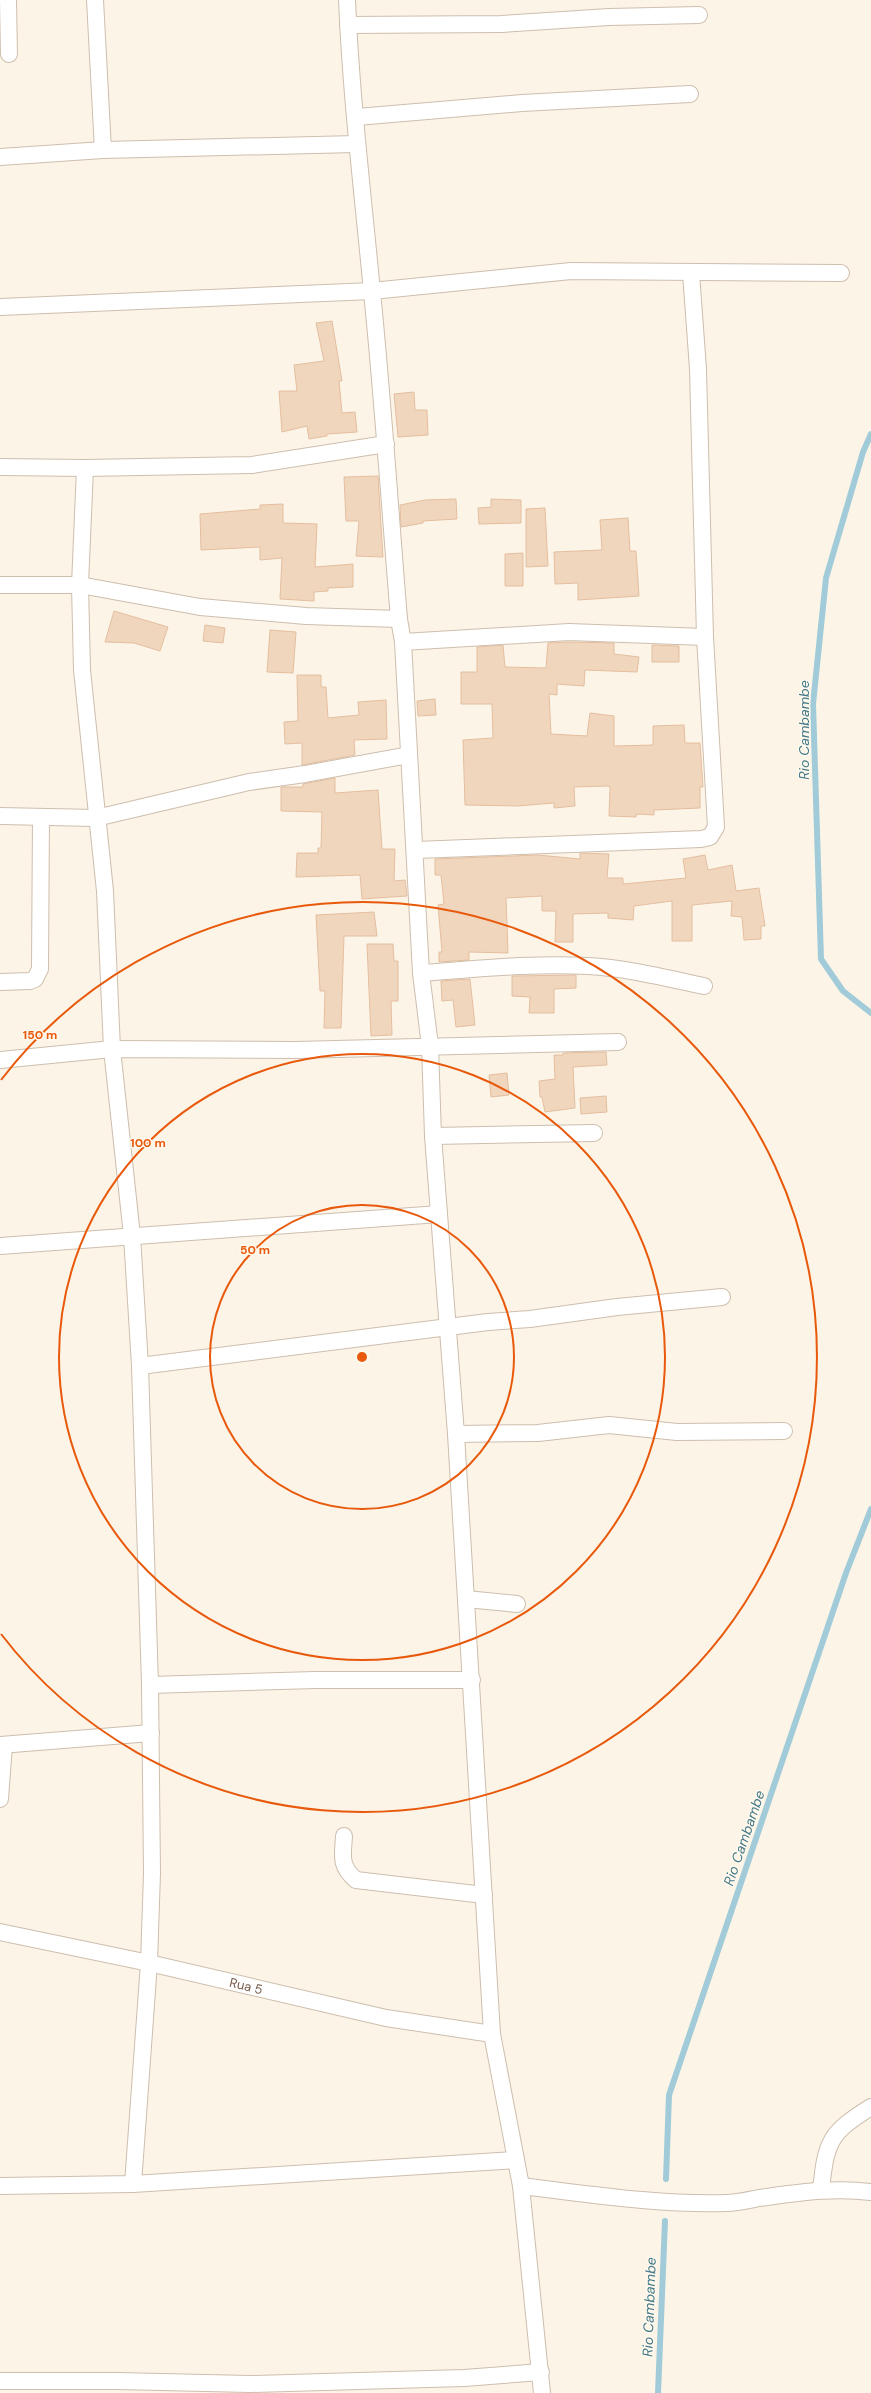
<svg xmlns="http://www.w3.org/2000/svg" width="871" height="2393" font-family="'DM Sans',sans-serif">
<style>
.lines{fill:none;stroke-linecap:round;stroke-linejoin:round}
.stream{stroke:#a1cbd8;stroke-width:6}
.building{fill:#f1d6be;stroke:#e4be9f}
.street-casing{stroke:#cebead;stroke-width:18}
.street{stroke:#fff;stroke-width:16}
.ring{fill:none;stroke:#e8590c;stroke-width:2}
.labels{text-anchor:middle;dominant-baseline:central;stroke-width:3;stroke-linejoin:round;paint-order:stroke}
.street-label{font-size:13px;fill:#765d4b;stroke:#fff9ed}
.water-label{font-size:14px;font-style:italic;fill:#457989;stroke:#fff9ed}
.centre{fill:#e8590c;stroke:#fff9ed;stroke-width:2}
.ring-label{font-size:12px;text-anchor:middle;font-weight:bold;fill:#e8590c;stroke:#fff9ed;stroke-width:3;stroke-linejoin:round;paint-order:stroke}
</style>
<rect width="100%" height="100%" fill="#fcf5e7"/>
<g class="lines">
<path class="stream" d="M871,434L863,452L826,578L813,704L821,959L843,991L871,1013
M666,2179L669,2095L846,1573L871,1509
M658,2393L665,2221"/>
</g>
<path class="building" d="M332,321L342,381H339L342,413L355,412L357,432L327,434V436L309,439L307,426L282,432L279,391H297L294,365L324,361L316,323Z
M414,392L415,410H427L428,435L398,437L394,394Z
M378,476L383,557L356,556L359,521H346L344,477Z
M456,499L457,519L423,521V523L401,527L400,505L425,500Z
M491,499L521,500V523L479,524L478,508L491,507Z
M283,504V523L317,524L315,567L353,564V587L328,588V591L314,592V601L280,599L282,558L260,560V547L201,550L200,514L260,509V505Z
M545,508L548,566L526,567V509Z
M628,518L630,551H636L639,596L578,600V583L555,584L554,552L602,550L600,520Z
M523,553V586H505V554Z
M114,611L168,627L160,651L134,643L105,642Z
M205,625L225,628L223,643L203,641Z
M270,630L296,632L293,673L267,672Z
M569,642L614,643V654L639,657L637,672L585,670L584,686L557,684V695L549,694L551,734L587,736L590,713L614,716V746L653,745V726L684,725L685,743H700L703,787H700V808L654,810V815L637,814L636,817L609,816L610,788L609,786L574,787L575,806L554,808V803L517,806L465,805L463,740L493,738L492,704H461V672H477V647L503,645L505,667L546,668L548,643Z
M652,645L679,646V662H652Z
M297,675H321V687H326L328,718L359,715L358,702L386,700L387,739L354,740L355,755L302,765V743L285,744L284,722L298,721Z
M435,699L436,715L418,716L417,701Z
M335,778V793L378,790L382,849H395L394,881L405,880L407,896L362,899L360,875L296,877L297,853H318V848H321L322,812L281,811V787H303V784Z
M580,853L609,854L607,878H623V884L686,878L683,859L705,855L708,870L732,865L736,891L759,888L765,926H761V939L744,940L742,917L731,916L732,901L692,905V941H672V901L634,906L633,920L608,918V913L573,914V942H555L556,911H542V896L506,898L508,953L469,952V960L439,962V952H442L438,905L444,904L441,875H435V859L538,855L580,859Z
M374,912L377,936H344L341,1028H324L325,991H320L316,915Z
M367,944H393L394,961H398V1001H391L392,1035L371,1036Z
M576,975V988L554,989V1013H529L530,997L512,996V976Z
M470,979L475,1025L456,1027L453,1000L442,1001L441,981Z
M606,1052L607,1065L573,1067L575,1108L545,1112L542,1097H540L539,1081L555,1079L554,1055H563V1053Z
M507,1073L509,1095L491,1097L489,1075Z
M606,1096L607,1112L581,1114L580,1098Z"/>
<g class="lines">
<g class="street-casing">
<g id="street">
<path d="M8,0L9,54"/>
<path d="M95,0L103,150"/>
<path d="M347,0C351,98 363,195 372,292C383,401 390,510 399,619L403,642L421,973L430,1046L433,1136L456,1434L492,2034L521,2186L542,2393"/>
<path d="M348,25L501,24L609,17L699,15"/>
<path d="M357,117L522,103L690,94"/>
<path d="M0,157L103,150L356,144"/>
<path d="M0,307L372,291L571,271L841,273"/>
<path d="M0,467L85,468L252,465L386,444"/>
<path d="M85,468L80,585L82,670L105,891L112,1049L132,1236L140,1366L150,1685L152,1873L149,1963L133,2184"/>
<path d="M0,585H80L200,607L306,616L399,619"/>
<path d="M403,642L569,632L705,637"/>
<path d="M0,816L96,818L249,782L305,774L409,755"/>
<path d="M416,850L701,839L710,837L716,827L705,637L698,369L691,273"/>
<path d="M421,973C477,969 532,963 588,966C627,968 666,978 704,986"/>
<path d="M0,982L30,981L35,979L40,969L41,817"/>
<path d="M0,1060L112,1049L295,1050L618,1042"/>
<path d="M433,1136L594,1133"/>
<path d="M0,1246L439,1214"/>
<path d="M140,1366L488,1322L530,1319L617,1307L722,1297"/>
<path d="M456,1434L538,1433L609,1425L677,1432L784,1431"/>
<path d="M466,1599L517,1604"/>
<path d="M150,1685L315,1680H472"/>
<path d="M0,1745L151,1733"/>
<path d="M0,1799L4,1745"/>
<path d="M344,1836C343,1855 339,1866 356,1880L484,1895"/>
<path id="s1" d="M0,1932L149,1963L386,2018L492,2034"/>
<path d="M0,2186L133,2184L516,2160"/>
<path d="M521,2186C589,2194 658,2205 726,2203C737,2203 749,2200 759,2198C797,2193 833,2187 871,2192"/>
<path d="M821,2190C826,2142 829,2133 871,2107"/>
<path d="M0,2381H117L250,2384L464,2378L541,2372"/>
</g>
</g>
<use href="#street" class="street"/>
</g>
<g class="ring">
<circle cx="362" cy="1357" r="152"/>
<circle cx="362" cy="1357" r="303"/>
<path d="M1 1080A455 455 0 1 1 1 1634"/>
</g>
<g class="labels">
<g class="street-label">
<text stroke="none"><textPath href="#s1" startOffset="252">Rua 5</textPath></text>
</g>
<g class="water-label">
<text transform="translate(804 730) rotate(-90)">Rio Cambambe</text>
<text transform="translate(744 1838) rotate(-71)">Rio Cambambe</text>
<text transform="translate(649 2307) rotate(-88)">Rio Cambambe</text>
</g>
</g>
<circle cx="362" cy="1357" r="6" class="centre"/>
<g class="ring-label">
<text x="40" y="1039">150 m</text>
<text x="148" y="1147">100 m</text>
<text x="255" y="1254">50 m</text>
</g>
</svg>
